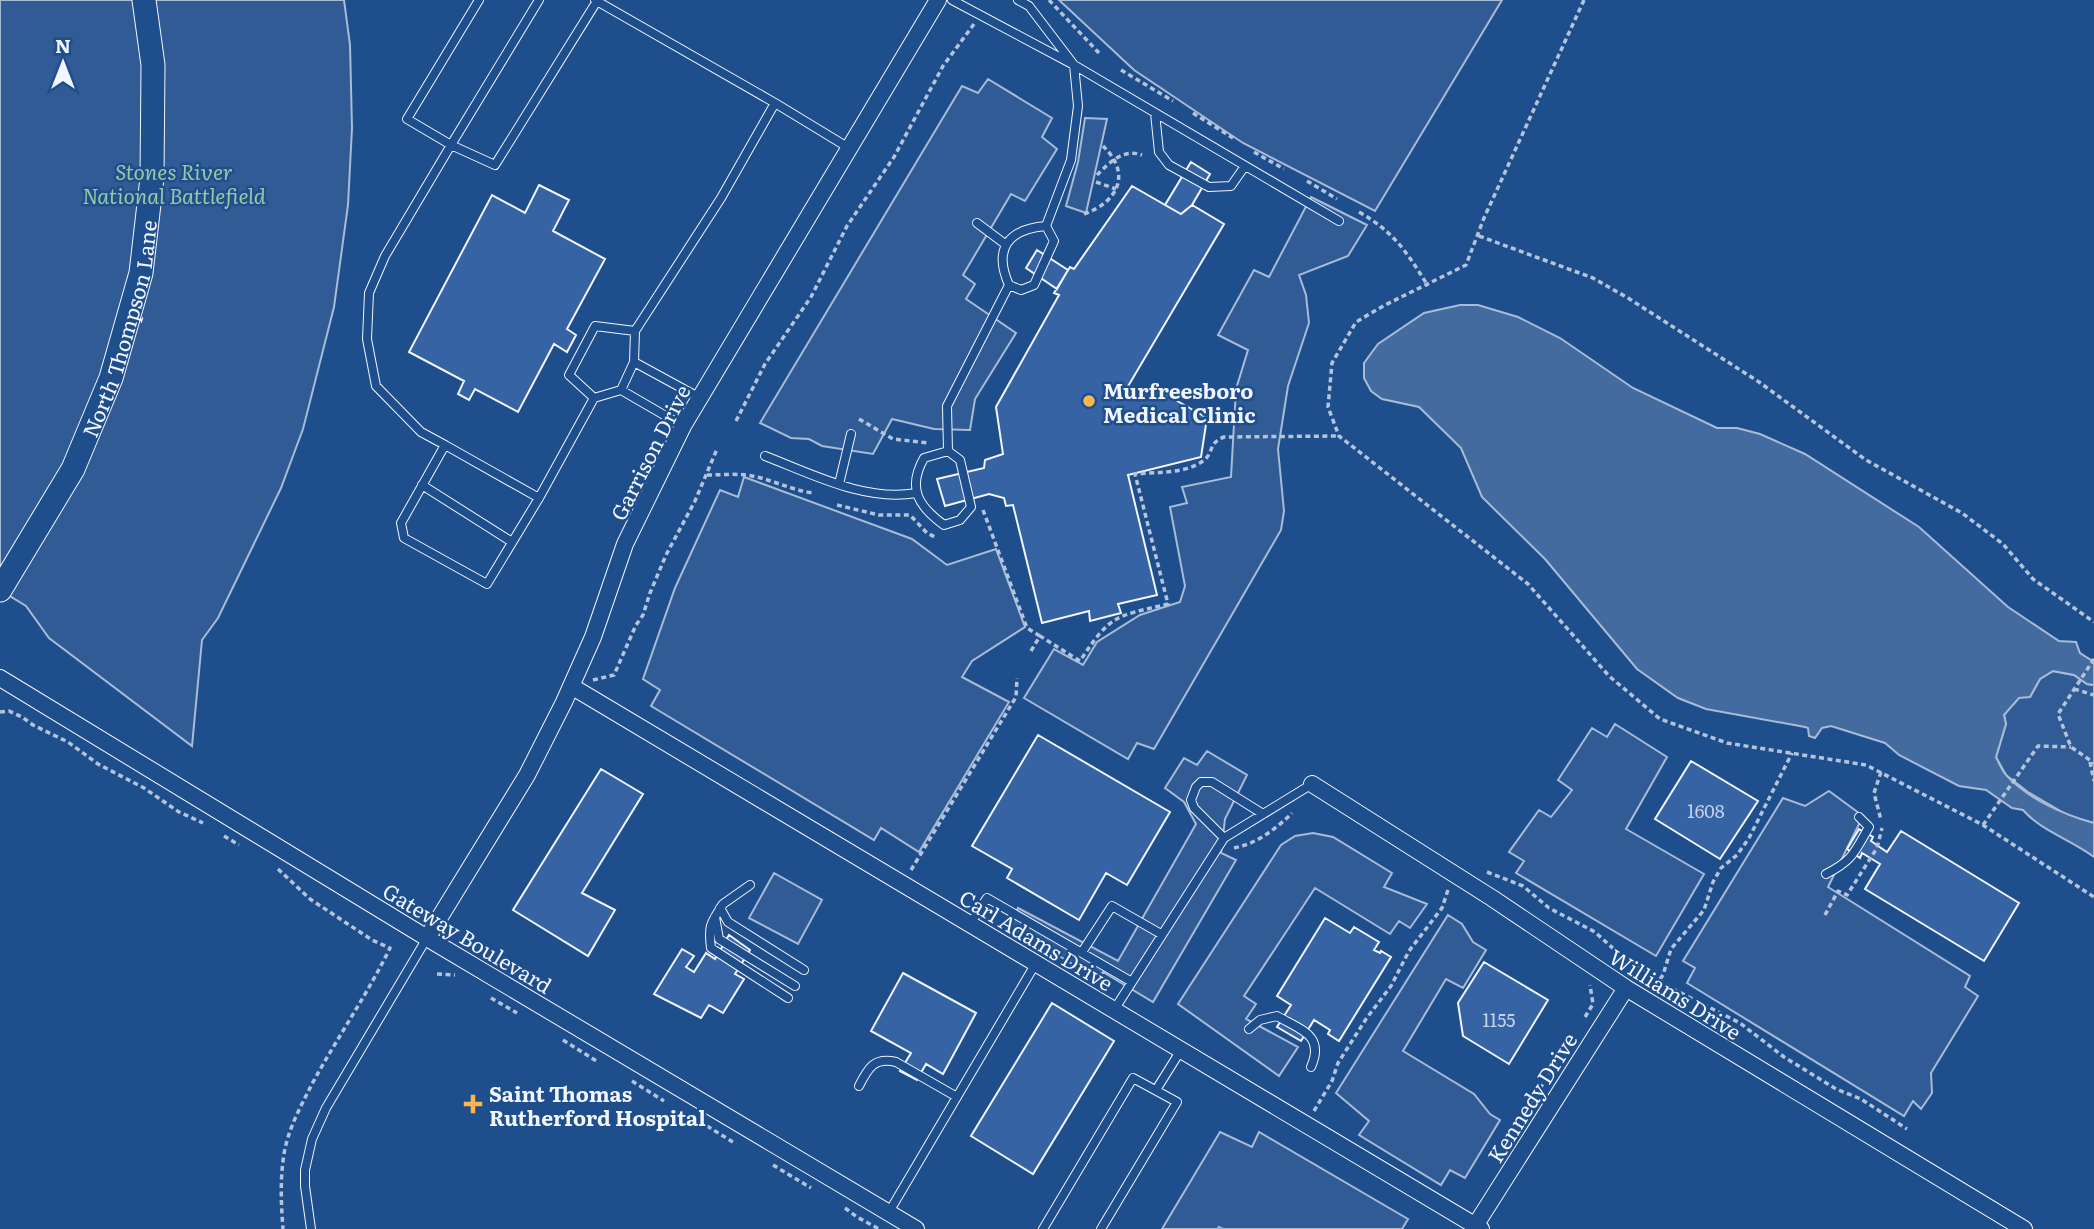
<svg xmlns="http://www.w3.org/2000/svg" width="2094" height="1229" font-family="Literata,serif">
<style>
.built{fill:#305b95;stroke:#a8bbd7;stroke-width:2}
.water{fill:#446ba0;stroke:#a8bbd7;stroke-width:2}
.building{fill:#3563a3;stroke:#f2f6ff;stroke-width:2}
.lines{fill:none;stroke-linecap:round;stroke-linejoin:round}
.lane-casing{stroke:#f2f6ff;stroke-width:10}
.street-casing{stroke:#f2f6ff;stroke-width:18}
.secondary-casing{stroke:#f2f6ff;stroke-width:25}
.path{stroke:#b3c4dc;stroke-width:3.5;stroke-dasharray:5 3.5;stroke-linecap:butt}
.lane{stroke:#1f4e8c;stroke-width:8}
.street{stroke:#1f4e8c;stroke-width:16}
.secondary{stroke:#1f4e8c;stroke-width:23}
.poi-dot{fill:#ffb74d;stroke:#1f4e8c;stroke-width:2.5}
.labels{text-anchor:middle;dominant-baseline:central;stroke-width:5;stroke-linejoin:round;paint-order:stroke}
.number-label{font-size:18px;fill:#c3d1e8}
.park-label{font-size:21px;font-style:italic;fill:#97c8a6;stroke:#1f4e8c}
.street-label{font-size:21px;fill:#f2f6ff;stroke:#1f4e8c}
.poi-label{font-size:21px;font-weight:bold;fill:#f2f6ff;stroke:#1f4e8c;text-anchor:start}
</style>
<rect width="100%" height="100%" fill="#1f4e8c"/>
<path class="built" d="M0,0H344L350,45L352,128L348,205L334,307L303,429L281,488L218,618L202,640L192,746L49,638L26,606L0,590Z
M1059,0H1502L1375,211L1243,143L1134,70Z
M988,79L1052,118L1042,137L1057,149L1025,201L1011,194L963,275L975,284L966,299L1016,333L975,399L970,430L934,429L892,419L873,454L822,446L809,439L791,438L760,423L962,86L978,93Z
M1085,118L1107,119L1086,213L1066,206L1078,162Z
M1311,197L1367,225L1348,256L1299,275L1306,295L1309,323L1288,386L1278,449L1284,511L1281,530L1154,749L1137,743L1128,759L1024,698L1054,649L1083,665L1097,642L1140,615L1180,602L1185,586L1170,507L1187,503L1182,487L1231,477L1236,389L1248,350L1218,335L1254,270L1269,277Z
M744,477L912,539L947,565L996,549L1025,627L972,661L962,677L1009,702L919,852L881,828L874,840L651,706L660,690L643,679L675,588L720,490L738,497Z
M2053,671L2074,675L2087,684L2094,685V823L2069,816L2028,792L2006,775L1996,757L2006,724L2004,715L2009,707L2019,697H2030L2040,679Z
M1615,724L1667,757L1626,829L1704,874L1656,956L1516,873L1524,861L1509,852L1539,810L1551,817L1572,790L1558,780L1592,728L1607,737Z
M1207,751L1247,775L1225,819L1221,853L1236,860L1153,1002L1103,972L1097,979L1010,926L1018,908L1118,961L1196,824L1184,802L1165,788L1184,758L1197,765Z
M1829,791L1863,816L1828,887L1970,976L1965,987L1978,996L1931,1073L1932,1093L1921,1109L1913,1101L1904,1116L1687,983L1695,968L1683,961L1783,798L1805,806Z
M1313,833L1333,837L1392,873L1384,887L1427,904L1410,928L1399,921L1390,934L1315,888L1244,996L1256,1004L1246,1019L1298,1047L1279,1076L1178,1004L1281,845L1295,836Z
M774,873L822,900L798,944L749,918Z
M1448,915L1462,924L1473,942L1486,950L1463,988L1446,979L1403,1051L1474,1094L1490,1114L1500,1120L1465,1178L1450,1170L1441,1185L1359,1135L1369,1121L1336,1093Z
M1220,1132L1252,1147L1259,1132L1408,1219L1402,1229H1223L1219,1227L1217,1229H1162Z"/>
<path class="water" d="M1460,305H1478L1518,317L1560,338L1633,388L1717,428H1737L1760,434L1805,454L1919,527L2008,607L2059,641L2076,642L2080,653L2094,662V685L2087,684L2074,675L2053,671L2040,679L2030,697L2019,698L2004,715L2006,724L1996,757C1999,763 2002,771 2007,776C2029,799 2064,815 2094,823V857C2072,840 2041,831 2023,810L2012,808L1986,790L1959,786L1899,755L1885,743L1831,726L1822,728L1815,738L1809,736L1808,728L1805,727L1706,709L1678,698L1637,669L1545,559L1482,497L1461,448L1419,407L1382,399L1371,391L1364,378V363L1378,344L1424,313Z"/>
<path class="building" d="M1191,162L1210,174L1192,205L1181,214L1165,205Z
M539,185L569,200L553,231L605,259L567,329L576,335L567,352L554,344L518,412L475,389L469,400L458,394L464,381L409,352L492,195L525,213Z
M1132,186L1181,214L1192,205L1224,224L1127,388L1137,396L1158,390L1207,418L1201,457L1128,475L1157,595L1118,604L1121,613L1090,621L1089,611L1042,623L1013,505L1006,506L1004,498L989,494L945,506L937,479L984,468L985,460L1003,454L996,407L1059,295L1054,293L1070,267L1074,269Z
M1037,250L1068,270L1057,289L1026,268Z
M1038,735L1170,812L1127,885L1106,873L1079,920L1007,878L1012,869L972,846Z
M1691,761L1758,801L1720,859L1655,819Z
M601,769L643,794L582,893L615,910L588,956L513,910Z
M1859,829L1873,837L1871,841L1887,852L1901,831L2019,903L1984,961L1865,889L1880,864L1862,853L1860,858L1847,849Z
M1325,918L1350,933L1354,927L1379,942L1374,950L1380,953L1381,951L1391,957L1339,1041L1328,1034L1330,1030L1314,1020L1301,1041L1277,1027L1291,1005L1277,996Z
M729,935L750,950L735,974L744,979L723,1013L709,1005L701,1018L654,994L682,949L694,956L686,967L694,972L706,953L715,959Z
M1484,962L1548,1000L1509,1064L1463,1036L1458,1003Z
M903,973L976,1013L943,1074L926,1064L917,1080L900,1071L911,1053L871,1031Z
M1052,1003L1114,1041L1033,1174L971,1136Z"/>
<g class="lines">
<g class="lane-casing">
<path id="lane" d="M479,0L407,119L451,145L385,256L369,293L367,339L376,386L421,432L445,445L401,523L404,538L487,584L539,498L594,398L621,390L683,426
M539,0L451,145L495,165L597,1
M595,0L775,103L721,198L635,331L634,362L700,398
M952,0L1074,65L1339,221
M1018,0L1029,6L1074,65L1078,106L1071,160L1046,226L1054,241L1034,285L1021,290L1009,285C993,249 1008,229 1046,226
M775,103L849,148
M1155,113L1159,152L1169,165L1209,187L1231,186L1245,166
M977,223L1005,244
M621,390L634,362
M594,398L569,375L595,326L635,331
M445,445L539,498
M948,451L924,458C907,488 918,506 944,525L960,520L971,507L960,460L948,451L947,406L1009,285
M765,456C812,474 865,502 916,493
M839,484L851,434
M422,485L512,542
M1224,838L1194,808L1191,800L1196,787L1201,782H1212L1263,814
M1826,874C1853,860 1854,853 1869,827L1859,817
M750,885L723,904C711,923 708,925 711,948L788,998
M720,908L728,922L804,970
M715,917L719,939L795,986
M970,924L987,898L1132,982
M1082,952L1112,906L1161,934
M1114,1010L1224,838L1312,784
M1249,1029L1260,1020L1277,1016C1301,1030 1325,1035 1311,1067
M859,1086C868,1068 874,1057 896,1062L957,1097
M1156,1090L1181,1050
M889,1212L1036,963
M311,1229L305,1186V1170L312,1139L326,1108L427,938
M1043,1229L1133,1078L1177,1102L1101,1229"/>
</g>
<g class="street-casing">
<path id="street" d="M0,678L427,938L916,1229
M571,686L1481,1229
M1312,784L1492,898L1626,988L2024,1229
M427,938L527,775L564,702L593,637L625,544L683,426L938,0
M1473,1229L1626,988"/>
</g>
<g class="secondary-casing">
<g id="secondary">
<path id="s1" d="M0,590L73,469L111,378L141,273L152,178L153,65L144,0"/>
</g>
</g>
<path class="path" d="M1049,0L1099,53
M1584,0L1484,218L1466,265L1385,305L1356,322L1332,363L1328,407L1339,436L1528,584L1609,676L1660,719L1727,743L1866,765L1983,825L2094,897
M1121,70L1173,101
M1193,113L1233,138
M1254,152L1284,169
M1097,175C1109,163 1123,148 1142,155
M1307,181L1337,199
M1096,182L1116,189
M1359,212C1395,233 1406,251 1428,286
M1084,214C1118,202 1132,174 1103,146
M1479,236L1593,278L1628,298L1759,382L1866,460L1962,513L2003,544L2033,579L2094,622
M859,419L893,439L928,443
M736,421L765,364L811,297L847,226L894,157L943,66L974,24
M707,475C722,475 737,473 752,476C773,480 791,490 813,493
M837,505L879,515H910L927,533L937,538
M983,510L1027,628L1040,636
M1031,651L1040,636L1080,661C1111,614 1114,617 1168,604L1135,474C1156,472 1185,474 1203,461C1214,453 1208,443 1224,437L1339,436
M2094,659L2058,714L2071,747L2094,763
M593,680L614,675L636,625L643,615L650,593L666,555L695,501L717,449
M2074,689L2094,695
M0,712L9,711L22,717L33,725L68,742L98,764L144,788L179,812L203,823
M2090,762L2094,781
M1881,772L1874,793L1881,820
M1983,825L2038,746L2071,747
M224,836L239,845
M1234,848C1256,844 1276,829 1292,813
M278,869L310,899L372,940L390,948C367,995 337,1038 312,1084C301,1106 288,1129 284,1154C280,1179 281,1204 283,1229
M911,870L1016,697L1017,678
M1487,872L1523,886L1549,908L1595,932L1617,952L1671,988L1740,1023L1784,1057L1836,1089L1861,1099L1907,1129
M1825,915L1838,891L1847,895L1877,848L1882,828
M437,974L455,975
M1655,986L1663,975L1671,949L1704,910L1713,882L1721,868L1737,855L1749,838L1792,753
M491,998L517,1013
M1585,1017L1593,1004L1590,985
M563,1040L598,1062
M632,1081L664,1101
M1526,1110L1563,1053
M1314,1111L1332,1081L1338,1063L1366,1019L1391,986L1409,951L1442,908L1448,890
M707,1126L736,1144
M773,1165L811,1188
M845,1208L857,1217L879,1229"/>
<use href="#lane" class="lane"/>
<use href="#street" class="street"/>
<use href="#secondary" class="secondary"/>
</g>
<g class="poi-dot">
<circle cx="1089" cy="401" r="7"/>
<path d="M469.5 1093.5h7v7h7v7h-7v7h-7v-7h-7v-7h7z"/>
</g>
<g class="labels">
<g class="number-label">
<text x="1706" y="810">1608</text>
<text x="1499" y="1019">1155</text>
</g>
<g class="park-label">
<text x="174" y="170">Stones River<tspan x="174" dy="24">National Battlefield</tspan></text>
</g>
<g class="street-label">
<text stroke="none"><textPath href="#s1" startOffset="290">North Thompson Lane</textPath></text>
<text transform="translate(649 452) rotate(-63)">Garrison Drive</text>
<text transform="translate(468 937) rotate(31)">Gateway Boulevard</text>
<text transform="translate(1037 939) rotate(31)">Carl Adams Drive</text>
<text transform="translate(1676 993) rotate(32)">Williams Drive</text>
<text transform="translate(1531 1097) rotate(-58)">Kennedy Drive</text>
</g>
<g class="poi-label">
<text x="1103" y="389">Murfreesboro<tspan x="1103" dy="24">Medical Clinic</tspan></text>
<text x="489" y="1092">Saint Thomas<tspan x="489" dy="24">Rutherford Hospital</tspan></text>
</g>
</g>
<g transform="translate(63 63)" stroke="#1f4e8c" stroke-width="5" paint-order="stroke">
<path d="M0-5L12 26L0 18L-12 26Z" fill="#f2f6ff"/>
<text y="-10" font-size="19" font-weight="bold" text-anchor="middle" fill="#f2f6ff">N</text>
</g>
</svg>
